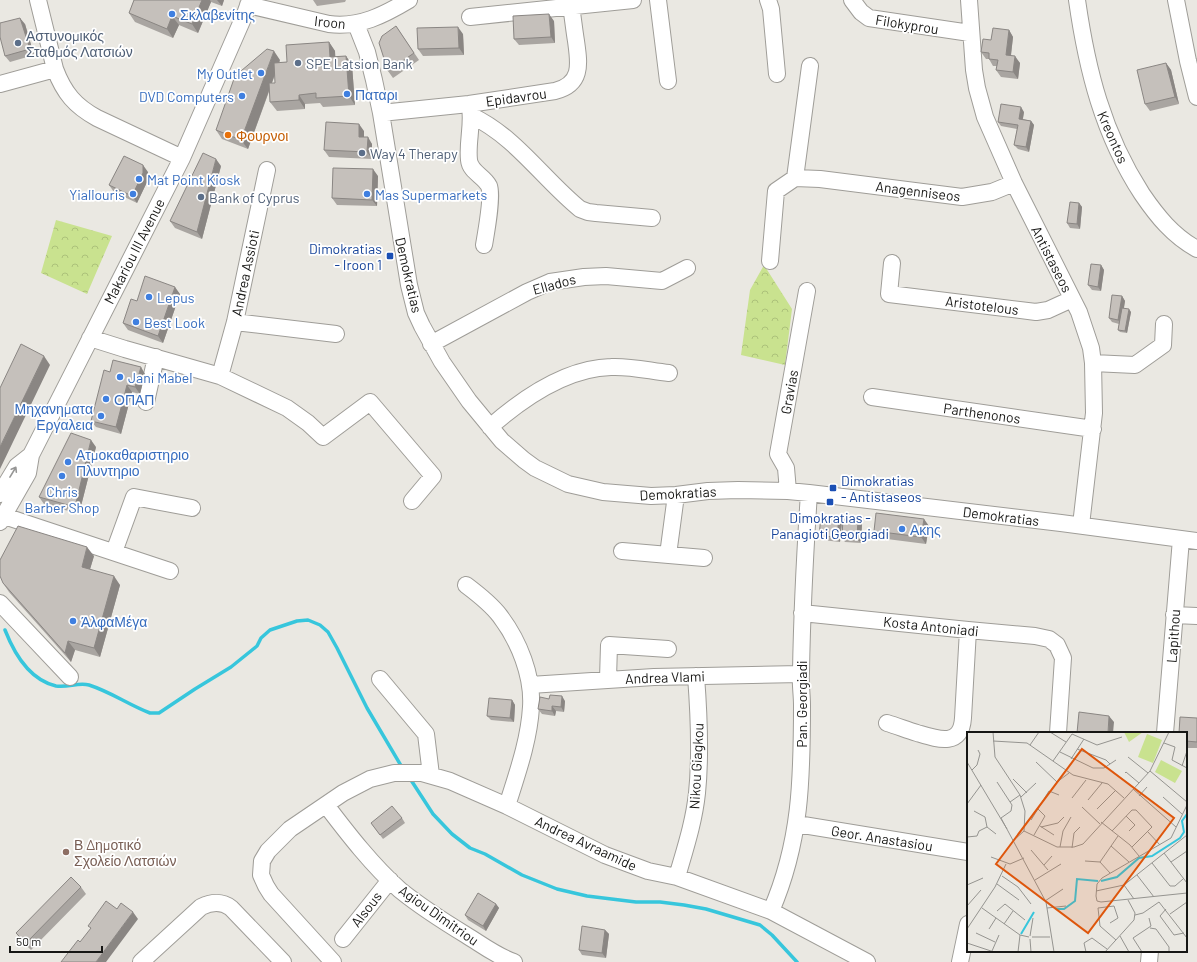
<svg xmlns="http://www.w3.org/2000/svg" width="1197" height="962" font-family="Barlow,sans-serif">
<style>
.forest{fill:url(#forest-crowns)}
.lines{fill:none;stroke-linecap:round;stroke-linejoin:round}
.stream{stroke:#37c6dc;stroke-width:3.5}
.minor-casing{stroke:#9f9d98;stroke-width:18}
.minor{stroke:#fff;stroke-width:16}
.wall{fill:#a9a5a1;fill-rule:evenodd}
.shaded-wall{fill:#8a8683}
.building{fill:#c5c0bb;stroke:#8a8683}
.oneway{stroke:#969695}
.shop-dot{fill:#3f7fe0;stroke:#fff;stroke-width:1.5}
.service-dot{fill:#5c6f8a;stroke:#fff;stroke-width:1.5}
.food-dot{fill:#e8710a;stroke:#fff;stroke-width:1.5}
.transit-dot{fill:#1a4fb4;stroke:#fff;stroke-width:1.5}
.education-dot{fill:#8d6e63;stroke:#fff;stroke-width:1.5}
.labels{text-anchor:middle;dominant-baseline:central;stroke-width:3.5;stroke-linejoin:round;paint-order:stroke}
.shop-label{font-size:14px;fill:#366cbe;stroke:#fff;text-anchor:start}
.street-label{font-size:14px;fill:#161614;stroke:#fff}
.service-label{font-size:14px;fill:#4e5e75;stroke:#fff;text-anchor:start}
.food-label{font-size:14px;fill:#c56008;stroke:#fff;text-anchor:start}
.transit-label{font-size:14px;fill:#164399;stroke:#fff;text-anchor:end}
.education-label{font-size:14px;fill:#785e54;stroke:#fff;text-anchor:start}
.inset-river{fill:none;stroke:#37c6dc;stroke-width:2}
.inset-road{fill:none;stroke:#959490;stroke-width:1}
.view{fill:#de560c;fill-opacity:0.15;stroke:#de560c;stroke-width:2}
.inset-edge{fill:none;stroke:#161614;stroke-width:2}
</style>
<defs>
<pattern id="forest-crowns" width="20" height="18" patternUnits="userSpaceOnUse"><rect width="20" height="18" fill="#c9e28f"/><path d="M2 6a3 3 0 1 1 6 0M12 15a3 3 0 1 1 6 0" fill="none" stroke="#acc17a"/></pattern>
</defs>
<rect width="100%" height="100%" fill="#eae8e2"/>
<path class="forest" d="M56,220L112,236L87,294L41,273Z
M764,265L792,309L785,365L741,355L750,290Z"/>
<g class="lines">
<path class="stream" d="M5,630C14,653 30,680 56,686C68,688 78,682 89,685C111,692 129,705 150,713H159L195,689L231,667L257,646L261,638L270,630L297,621L308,620L320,625L328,632L337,648L367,708L403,769
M409,777L433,814L452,834L470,848L485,854L522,875L557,889L587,896L636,902H660L684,905L706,909L760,925L772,935L797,962"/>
<g class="minor-casing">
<path id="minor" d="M38,0L55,69C64,93 75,106 97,118L182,158
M658,0L668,81
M768,0L771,9L777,74
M852,0L861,12L869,18L970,33
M969,0L974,70L977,88L985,117L1014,183L1079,312L1091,348L1093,363L1094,413L1081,525
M1077,0C1087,70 1103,134 1142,194C1157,216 1173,236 1197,249
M1176,0L1188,61L1197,97
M248,5L329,24C359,28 384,15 409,0
M470,17L633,0
M356,24L367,52L374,80L381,113L409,285L416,313L422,326L442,362L469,401L502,441L524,460L535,468L568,484L603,492L651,496L676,495L708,491L738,490L788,491L809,493L1061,523L1197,541
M0,84L55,69
M470,107C473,125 467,142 469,160C470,172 484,176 489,186C493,196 486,233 484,245
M381,113L469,104L555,91C583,84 579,63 576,41C574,29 573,18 571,6
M472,116C516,137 543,179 580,209L588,212L596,213L652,218
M795,178L810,66
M770,261L776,191L795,178L820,179L962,197L992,192L1014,183
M892,263L889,294L1036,312L1048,310L1072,299
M235,322L336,334
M90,338L125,349L220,376L287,408L308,423L323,437L370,402L433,476L412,501
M431,344L527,292L550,282L584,277L606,276L662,281L687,268
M1093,363L1135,365L1163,345L1164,324
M220,376L235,322L267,170
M872,397L1093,429
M146,402L156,357
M490,427C523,398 566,368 611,367C631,366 650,371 669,373
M788,491L786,468L778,454L807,291
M0,494L17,466L31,455
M4,516L170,571
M0,522L28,473L31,455L182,158L245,14L250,0
M622,551L704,558
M114,552L134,497L192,508
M668,555L676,495
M466,585C478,594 491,604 500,616C519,641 533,676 531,707C529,741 517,774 507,806
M0,603L70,677
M802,613L968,630L1035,636L1049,639L1057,645L1063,658L1058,733
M1174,615L1197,616
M380,679L426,734L431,775
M608,679L609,645L668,649
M530,685L654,677L801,674
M887,723C897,726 907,730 917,733C937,739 961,748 963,718L968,630
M1165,733L1181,539
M326,805C348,834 372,865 400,890C421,907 443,921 466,935C481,944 496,956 514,962
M797,824L968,852
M677,877C685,849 694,822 697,793C701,754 699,715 696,676
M771,911C801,842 802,779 802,705C802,694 800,683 801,672C802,612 805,553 809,493
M343,939L390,880
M141,962L201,907C211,902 222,901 231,908L283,962
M333,962L271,894L266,886L261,875L262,861L268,851L290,829L343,793L370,779L394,773H422L450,781L507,806L605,855L648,871L677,877L771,911L867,962
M960,962L968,924
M1149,962L1150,951"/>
</g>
<use href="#minor" class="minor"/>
</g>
<path class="wall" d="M134,0H224L222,6L211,2L198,33L179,25L173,38L135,22L129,13Z
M313,0H346L345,2L317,6Z
M554,21L555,43L519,45L514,39Z
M25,24L34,55L10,62L5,56Z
M396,26L419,60L393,78L388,71Z
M1009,30L1013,37L1011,56L1020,63L1018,79L1001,77L996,70L997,66H993L989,59H986L981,52L991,40Z
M463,34L464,55L423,56L418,49Z
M329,42L335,51V57L346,56L352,65L355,105L323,107L320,103L305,104V109L277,111L270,102V89L248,149L222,139L216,130L280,60L279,63L287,62ZM275,75V83H272Z
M1166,63L1171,70L1179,104L1150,111L1145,104Z
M1024,112L1023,119L1031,121L1034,125L1029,152L1018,149L1014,145L1017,129L1001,126L998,122Z
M364,131V137L372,144V159L329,157L324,150Z
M221,166L202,239L175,228L170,221Z
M148,172V180L137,203L114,192L109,185Z
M378,176L377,206L337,205L332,198Z
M1079,203L1082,207L1080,229L1070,228L1067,223Z
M1101,265L1104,270L1101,291L1092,290L1088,285Z
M180,294L163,343L128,330L123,323L137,301Z
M1122,296L1125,301L1124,308L1131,312L1127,333L1120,332L1118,330L1119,324L1112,322L1109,318Z
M110,372L145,374L140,394L132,392L121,434L96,427L91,421Z
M96,447L79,514L44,504L39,497Z
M839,517L842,522L840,542L822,540L819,536Z
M862,523L861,543L845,542L842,538Z
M929,526L926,544L879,538L874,531Z
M94,556L90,569L120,585L100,657L75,650L71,662L9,592L3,583Z
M512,700L515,705L514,722L491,720L487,716Z
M565,701L564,712L556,711L555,716L542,714L538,709Z
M1197,718V748H1186V733Z
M402,818L405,823L383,839L371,823Z
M81,887L86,894L31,950L21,940L16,933Z
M496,904L499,908L486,931L468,920L465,915Z
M605,930L609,934L606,958L582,955L579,950Z"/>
<path class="shaded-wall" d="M202,0H210L211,2L198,33L192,24Z
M217,0H224L222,6Z
M549,14L554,21L555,43L551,37Z
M172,16L179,25L173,38L167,29Z
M20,18L25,24L34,55L30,49Z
M458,27L463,34L464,55L459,48Z
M1009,30L1013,37L1010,62L1006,55Z
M329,42L335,51L336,66L330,57Z
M274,51L280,60L248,149L241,140Z
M346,56L352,65L355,105L349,96Z
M1015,56L1020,63L1018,79L1013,72Z
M1166,63L1171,70L1179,104L1175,97Z
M299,95L305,104V109L299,100Z
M1021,107L1024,112L1022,123L1019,119Z
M1031,121L1034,125L1029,152L1026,147Z
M359,124L364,131V144L359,137Z
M368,137L372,144V159L367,152Z
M216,159L221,166L202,239L197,232Z
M143,165L148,172V180L137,203L132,196Z
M373,169L378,176L377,206L372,200Z
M1079,203L1082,207L1080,229L1077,224Z
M1101,265L1104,270L1101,291L1098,287Z
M175,287L180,294L163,343L158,336Z
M1122,296L1125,301L1121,324L1118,320Z
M1129,309L1131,312L1127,333L1125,331Z
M44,356L50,365L0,469V447Z
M141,367L145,374L140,394L135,387Z
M127,385L132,392L121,434L116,427Z
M91,440L96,447L79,514L75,507Z
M839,517L842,522L840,542L837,537Z
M858,518L862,523L861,543L857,539Z
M924,519L929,526L926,544L921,537Z
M87,547L94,556L88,576L82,567Z
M114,576L120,585L100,657L94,648Z
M68,641L75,650L71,662L65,653Z
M562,696L565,701L564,712L561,707Z
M512,700L515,705L514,722L510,718Z
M552,706L556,711L555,716L552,711Z
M1109,716L1114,722L1113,733H1108Z
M496,904L499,908L486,931L483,926Z
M133,912L138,919L106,962H96Z
M605,930L609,934L606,958L602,953Z"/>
<path class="building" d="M134,0H202L192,24L172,16L167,29L129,13Z
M549,14L551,37L514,39L513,16Z
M20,18L30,49L5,56L0,37V23Z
M396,26L414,53L388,71L379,43L382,36Z
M458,27L459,48L418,49L417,28Z
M993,28L1009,30L1006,55L1015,56L1013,72L996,70L998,60L989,59V53L981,52L983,39L991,40Z
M329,42L330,57L346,56L349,96L316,98V93L299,95V100L270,102L269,83H275L274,63L287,62L286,45Z
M267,49L274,51L241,140L216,130L235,76Z
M1166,63L1175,97L1145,104L1137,70Z
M1001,104L1021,107L1019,119L1031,121L1026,147L1014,145L1018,125L998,122Z
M326,122L359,124V137H368L367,152L324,150Z
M203,153L216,159L197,232L170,221Z
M124,156L143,165V173L132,196L109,185Z
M333,168L373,169L372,200L332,198Z
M1070,202L1079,203L1077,224L1067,223Z
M1091,264L1101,265L1098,287L1088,285Z
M145,276L175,287L158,336L123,323L131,299L137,301Z
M1112,295L1122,296L1118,320L1109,318Z
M1122,308L1129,309L1125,331L1118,330Z
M21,344L44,356L0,447V388Z
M113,360L141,367L135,387L127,385L116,427L91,421L104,370L110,372Z
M71,433L91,440L75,507L39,497Z
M876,513L924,519L921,537L874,531Z
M821,516L839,517L837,537L819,536Z
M843,517L858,518L857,539L842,538Z
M18,526L87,547L82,567L114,576L94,648L68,641L65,653L3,583L0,576V560Z
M550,695L562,696L561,707L552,706V711L538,709L540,697L549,699Z
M489,698L512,700L510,718L487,716Z
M1079,712L1109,716L1108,733H1077Z
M1180,717L1197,718V742L1186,741V733H1179Z
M392,806L402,818L380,835L371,823Z
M71,877L81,887L26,943L16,933Z
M478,893L496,904L483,926L465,915Z
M106,901L117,909L121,903L133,912L96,962H61L78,940L80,942L91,928L88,926Z
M582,926L605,930L602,953L579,950Z"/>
<defs><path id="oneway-shaft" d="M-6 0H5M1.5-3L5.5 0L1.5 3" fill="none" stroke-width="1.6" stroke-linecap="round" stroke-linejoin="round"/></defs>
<use class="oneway" href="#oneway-shaft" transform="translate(13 472) rotate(-59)"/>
<g class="shop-dot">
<circle cx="172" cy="14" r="4"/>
<circle cx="261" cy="73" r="4"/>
<circle cx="347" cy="94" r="4"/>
<circle cx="242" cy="96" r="4"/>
<circle cx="139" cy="179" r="4"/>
<circle cx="133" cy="194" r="4"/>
<circle cx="367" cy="194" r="4"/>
<circle cx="149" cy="297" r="4"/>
<circle cx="136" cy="322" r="4"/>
<circle cx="120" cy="377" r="4"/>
<circle cx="106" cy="399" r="4"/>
<circle cx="101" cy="416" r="4"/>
<circle cx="68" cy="462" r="4"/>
<circle cx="62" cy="476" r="4"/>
<circle cx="902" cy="529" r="4"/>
<circle cx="73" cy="621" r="4"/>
</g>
<g class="service-dot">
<circle cx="18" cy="43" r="4"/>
<circle cx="298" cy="63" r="4"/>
<circle cx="362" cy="153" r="4"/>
<circle cx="201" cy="197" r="4"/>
</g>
<circle class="food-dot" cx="228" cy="135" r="4"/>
<g class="transit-dot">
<rect x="386" y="252" width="8" height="8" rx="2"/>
<rect x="829" y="484" width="8" height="8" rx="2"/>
<rect x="826" y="498" width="8" height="8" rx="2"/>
</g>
<circle class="education-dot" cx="66" cy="852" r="4"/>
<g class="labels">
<g class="shop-label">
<text x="180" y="14">Σκλαβενίτης</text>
<text x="253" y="73" text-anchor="end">My Outlet</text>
<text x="355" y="94">Παταρι</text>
<text x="234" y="96" text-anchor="end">DVD Computers</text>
<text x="147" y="179">Mat Point Kiosk</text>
<text x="125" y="194" text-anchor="end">Yiallouris</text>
<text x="375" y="194">Mas Supermarkets</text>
<text x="157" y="297">Lepus</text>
<text x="144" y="322">Best Look</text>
<text x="128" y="377">Jani Mabel</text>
<text x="114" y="399">ΟΠΑΠ</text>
<text x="93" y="408" text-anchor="end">Μηχανηματα<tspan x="93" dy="16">Εργαλεια</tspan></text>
<text x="76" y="454">Ατμοκαθαριστηριο<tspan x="76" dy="16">Πλυντηριο</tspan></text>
<text x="62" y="491" text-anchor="middle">Chris<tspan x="62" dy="16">Barber Shop</tspan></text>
<text x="910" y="529">Ακης</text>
<text x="81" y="621">ΆλφαΜέγα</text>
</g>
<g class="street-label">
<text transform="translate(330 22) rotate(6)">Iroon</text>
<text transform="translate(907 24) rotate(9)">Filokyprou</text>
<text transform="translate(516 97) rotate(-8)">Epidavrou</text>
<text transform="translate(1113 137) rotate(66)">Kreontos</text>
<text transform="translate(918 191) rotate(7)">Anagenniseos</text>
<text transform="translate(134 251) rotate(-63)">Makariou III Avenue</text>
<text transform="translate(1052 259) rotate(63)">Antistaseos</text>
<text transform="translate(245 273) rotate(-78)">Andrea Assioti</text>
<text transform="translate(409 275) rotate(77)">Demokratias</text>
<text transform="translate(554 284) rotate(-15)">Ellados</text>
<text transform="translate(982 305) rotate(7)">Aristotelous</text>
<text transform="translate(789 392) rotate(-80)">Gravias</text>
<text transform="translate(982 413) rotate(8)">Parthenonos</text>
<text transform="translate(678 493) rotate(-3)">Demokratias</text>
<text transform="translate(1001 516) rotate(7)">Demokratias</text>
<text transform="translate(931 626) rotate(6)">Kosta Antoniadi</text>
<text transform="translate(1173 636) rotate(-86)">Lapithou</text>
<text transform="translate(665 677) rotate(-2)">Andrea Vlami</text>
<text transform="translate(801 704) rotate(-90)">Pan. Georgiadi</text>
<text transform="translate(696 766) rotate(-87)">Nikou Giagkou</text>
<text transform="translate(882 838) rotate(9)">Geor. Anastasiou</text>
<text transform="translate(586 843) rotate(25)">Andrea Avraamide</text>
<text transform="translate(366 909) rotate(-52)">Alsous</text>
<text transform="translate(439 915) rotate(35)">Agiou Dimitriou</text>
</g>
<g class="service-label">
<text x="26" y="35">Αστυνομικός<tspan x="26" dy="16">Σταθμός Λατσιών</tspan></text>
<text x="306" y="63">SPE Latsion Bank</text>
<text x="370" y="153">Way 4 Therapy</text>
<text x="209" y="197">Bank of Cyprus</text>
</g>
<g class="food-label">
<text x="236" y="135">Φουρνοι</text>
</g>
<g class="transit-label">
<text x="382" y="248">Dimokratias<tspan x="382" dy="16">- Iroon 1</tspan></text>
<text x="841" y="480" text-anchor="start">Dimokratias<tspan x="841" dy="16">- Antistaseos</tspan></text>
<text x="830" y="517" text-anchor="middle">Dimokratias -<tspan x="830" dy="16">Panagioti Georgiadi</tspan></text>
</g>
<g class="education-label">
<text x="74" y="844">Β Δημοτικό<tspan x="74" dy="16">Σχολείο Λατσιών</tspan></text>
</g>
</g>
<g transform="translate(967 732)">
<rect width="220" height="220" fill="#eae8e2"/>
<path d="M157,0H176L162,10Z" fill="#c9e28f"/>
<path d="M180,2L195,8L186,31L171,25ZM194,28L215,39L208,51L188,40Z" fill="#c9e28f"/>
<path class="inset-river" d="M134,149L150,145L172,126L185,124L213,106L217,100L215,89L220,82M89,177H97L108,169L110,147L131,149M54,202L67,180"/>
<path class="inset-road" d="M26,0L28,25L53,63L58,79L57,99L47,108M83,0L99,10M105,2L130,13L155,5M26,9L60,11L106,43L141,52L157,66M197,11L208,15L205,28L220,36M63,13L72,0M110,17L139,28L143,32M93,20L126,36H137L149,28M161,25L181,41M104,27L117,7M86,29L105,2M0,30L40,97M69,30L90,50L102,41M215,34L220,19M5,38L10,33L13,22L11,18M183,39L220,70M158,41L159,40L172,51M46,47L60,61M30,50L45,73L44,79L34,86M166,57L209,95M172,64L180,55M54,65L69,51M196,65L215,82M105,66L119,48M121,68L135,51M43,70L53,63M0,72L14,53M220,73L204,106L135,146L130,152L129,164L130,169L134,170L220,161M115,75L133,92M130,77L149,58M7,79L18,85L20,95M159,84L168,93L162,99M34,86L79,170L87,220M64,88L82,59L92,63M134,90L163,113L172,124M73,94L87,103M74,95L91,91L97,85M57,99L90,115H107L116,112L183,39L202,0M145,99L165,78H169L185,95L165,115M181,100L193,113M67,103L78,84L71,77M0,105L10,104L12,99L20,95L29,102M144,114L162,130M93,115L96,99L104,85M105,116L107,101L113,95M64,118L81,138M197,121L220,151M24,125L43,132L57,126M118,129L133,130L143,141M133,130L151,104M204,130L220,119M185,131L203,154H208L216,147M77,133L85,124M170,143L187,165M35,144L51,155L64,172M68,148L94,132M30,152L52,168M0,153L16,146M157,153L167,167M129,159L157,153L220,103M78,169L96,157M0,174L14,158M15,176L53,203L62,205M80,176L99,174M199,177L193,184L207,203L217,201M30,179L38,172L58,188M203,182L220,170M168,183L176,181L192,170L220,206M143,191L151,186L147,174L131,176L133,194L149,208M37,192L46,179M183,196L189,197L202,215V220M0,197L28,155L39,132M22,197L29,186M9,201L28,210M63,204L66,186M153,204L162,220M65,205H83M63,207L64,220M0,211L27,220M25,219L32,203M51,220L53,203M119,220L117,211L125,206L140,217M138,220L167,188L168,181L161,168M175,220L166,206L184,194L182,186"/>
<path class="view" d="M115,17L207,86L121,201L29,132Z"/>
<rect width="220" height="220" class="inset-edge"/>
</g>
<path d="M10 946v6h92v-6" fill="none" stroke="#161614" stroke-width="2"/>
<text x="16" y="946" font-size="12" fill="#161614" stroke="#ffffff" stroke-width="3" paint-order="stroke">50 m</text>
</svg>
